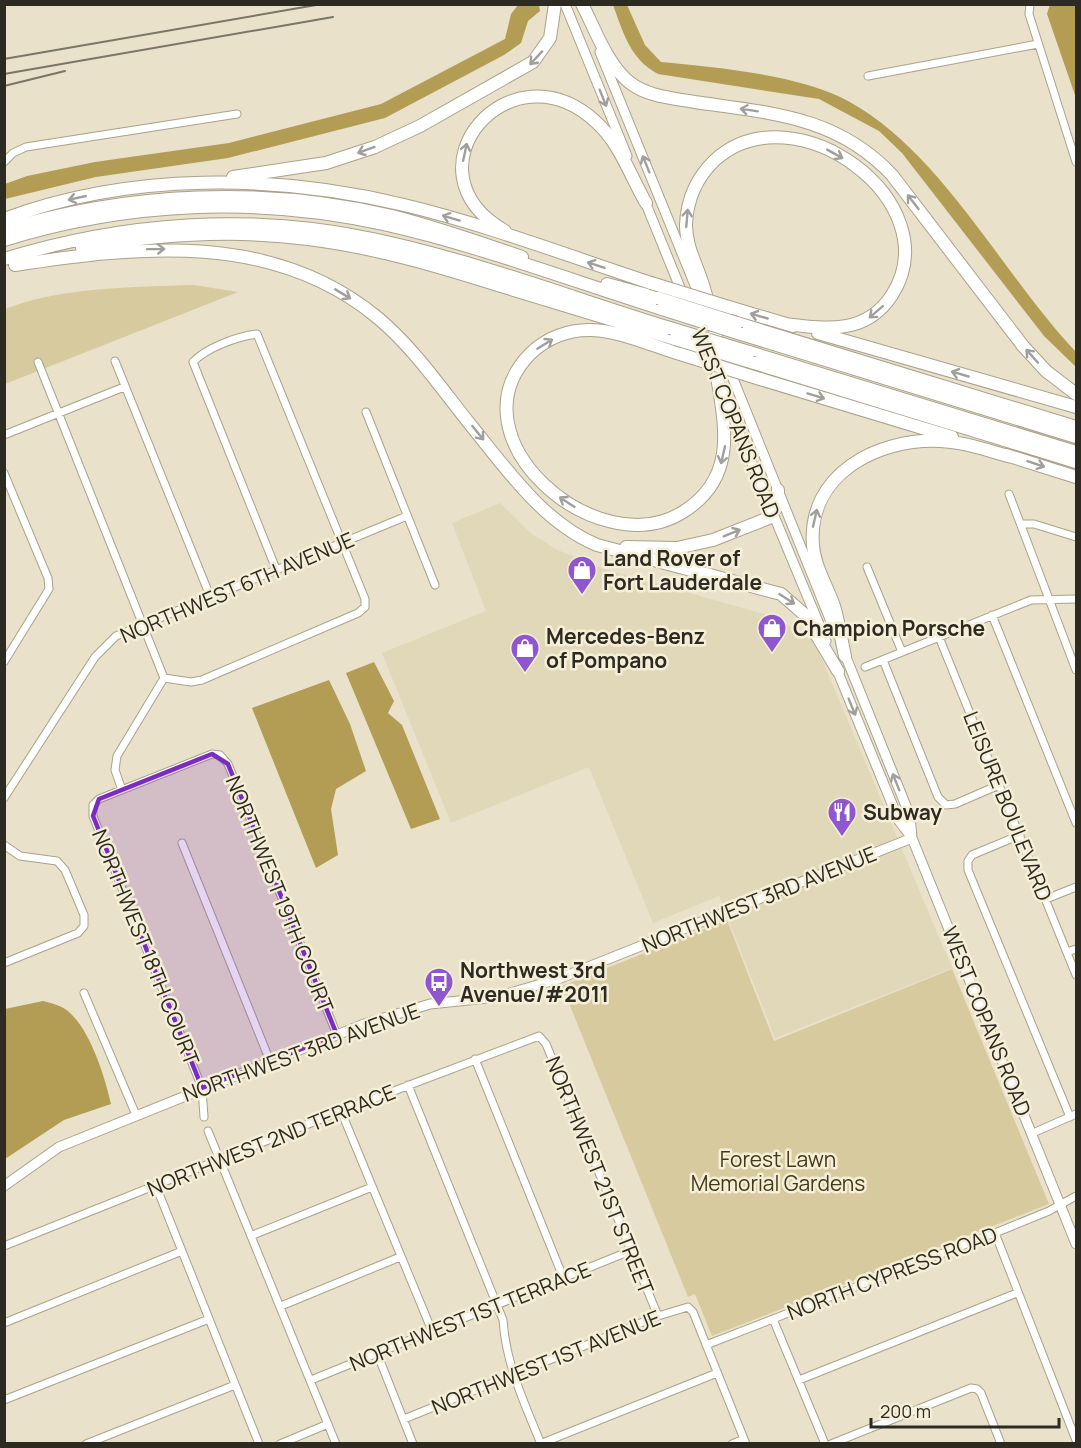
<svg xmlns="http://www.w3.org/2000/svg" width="1081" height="1448" font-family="Manrope,sans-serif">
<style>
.built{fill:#e1d8b9}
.green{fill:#d8ca9f}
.water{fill:#b39d54}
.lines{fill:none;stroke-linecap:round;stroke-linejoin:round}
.street-casing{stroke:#a9a28c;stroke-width:9}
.secondary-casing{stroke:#a9a28c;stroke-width:11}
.highway-casing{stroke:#a9a28c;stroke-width:14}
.street{stroke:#fff;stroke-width:7}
.secondary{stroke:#fff;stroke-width:9}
.highway{stroke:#fff;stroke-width:12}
.rail{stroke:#7a7567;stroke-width:2}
.highway-bridge-casing{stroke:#a9a28c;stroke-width:14;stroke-linecap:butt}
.highway-bridge{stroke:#fff;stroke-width:12}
.oneway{stroke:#a09f9b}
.marked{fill:#7b2cbf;fill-opacity:0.2;stroke:#7b2cbf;stroke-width:4.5;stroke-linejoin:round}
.labels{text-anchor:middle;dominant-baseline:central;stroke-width:5;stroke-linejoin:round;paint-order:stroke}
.street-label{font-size:21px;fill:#2d2a21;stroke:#f6efd7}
.poi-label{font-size:21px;font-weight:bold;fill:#2d2a21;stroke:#f6efd7;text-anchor:start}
.park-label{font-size:21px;fill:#443a1a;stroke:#f6efd7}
</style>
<rect width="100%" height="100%" fill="#e9e1ca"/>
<path class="built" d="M500,503L533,535L558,550L604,569L764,614L813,638L952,968L775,1038L719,896L653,923L589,767L451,823L382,653L486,611L452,523Z"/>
<path class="green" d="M194,285L238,292L5,384V309C61,287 134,287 194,285Z
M727,920L774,1041L952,969L1049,1204L712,1336L695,1294L688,1297L562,986Z"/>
<path class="water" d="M1050,4L1076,5V98L1047,14Z
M518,5H539L540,11L528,21L521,43L504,55L385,118L228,158L96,177L5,199V184L27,176L95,162L229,143L381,104L505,39L511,14Z
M613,5H627L645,45L661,62C715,67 801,75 848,101C942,152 1002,274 1076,352V367L1044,336L902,153L879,131L819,99L658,74C630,59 623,32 613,5Z
M374,662L394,701L388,713L402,725L440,819L411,829L346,673Z
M329,680L350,724L366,771L336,789L331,809L338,855L316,868L252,708Z
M43,1001C50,1003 59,1005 65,1009C89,1025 105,1077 111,1104L64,1120L5,1159V1009Z"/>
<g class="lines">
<g class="street-casing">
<path id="street" d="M1030,4L1029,14L1076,162
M868,76L1038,44
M4,162L13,153L26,147L237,114
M115,361L210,596
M38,362L164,678
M366,412L435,585
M4,435L124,387
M4,473L48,578L49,589L4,662
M1009,494L1076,670
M1022,524H1034L1076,537
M867,567L902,652
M992,615L1076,823
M939,637L1076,975
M883,660L938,797L946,805L955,804L999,785
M865,667L1031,600L1076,599
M122,790L115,770L117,756L164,678L191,682L202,680L358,613L365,607V599L257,334C238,336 206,348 193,362L276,569
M4,798L95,657L116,636L407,516
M1020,835L972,855L968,861V870L1070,1117
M182,843L270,1061
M4,845L20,856L57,861L65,870L84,915V926L78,933L4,963
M1046,899L1076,887
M1067,952L1076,949
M84,993L136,1115
M475,1059L563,1277
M408,1085L503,1320C506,1365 524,1402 541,1444
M341,1111L432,1331
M204,1117L202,1088L93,816V805L99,799L212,754L220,755L228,764L337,1035
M208,1131L336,1444
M1033,1133L1076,1114
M156,1186L259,1444
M995,1233L1076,1440
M253,1235L372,1187
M4,1246L341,1111L539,1036L546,1044L658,1316
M281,1306L400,1257
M773,1319L825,1444
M4,1323L182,1251
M706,1345L995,1233L1049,1211L1076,1196
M377,1353L413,1444
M311,1380L630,1251
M799,1380L1017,1293
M4,1400L209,1319
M404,1419L658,1316L688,1307L693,1312L746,1444
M86,1444L235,1385
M280,1444L328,1424
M540,1444L717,1373
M732,1444L744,1439
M831,1444L971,1388L977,1389L981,1393L1001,1444"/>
</g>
<g class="secondary-casing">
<path id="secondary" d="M565,4L627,156
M600,52L701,300
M644,199L683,295
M721,349L836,634
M722,391L826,641
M844,652L910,816L912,838L1076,1244
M835,665L899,821L912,838
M4,1186L59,1147L364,1024L430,1004L497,997L558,979L912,838"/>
</g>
<g class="highway-casing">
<path id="highway" d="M582,4C595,29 607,64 629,82C648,97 672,98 695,102C770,113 837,116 892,175L1023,346L1046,371L1076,394
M233,177L326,163L375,147L420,126L533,62L550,38L555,4
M4,219C130,172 275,174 404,205C487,225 569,256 651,283
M4,230C129,192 265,186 392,216C436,227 479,242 522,257
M505,231C400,171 510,42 596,122C619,142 631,177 646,203
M4,240C126,202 258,196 383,224C477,245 570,280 662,309
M82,248C157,234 232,229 308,239C374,247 437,266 501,286C559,304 617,321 675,339
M4,259C124,222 250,213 373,239C473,260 572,298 670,328
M15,265C140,246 273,231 378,318C415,349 443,391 473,428C508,471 544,523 597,545L781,594L804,614L838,671
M607,284L658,298
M732,308L793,326
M737,323L1076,427
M818,333L1076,407
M741,334L1076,437
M716,335C711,317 708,299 702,282C696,263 686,246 686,225C687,200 697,177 715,160C794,88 951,202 892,295C866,335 826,329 786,324
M749,352L1076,452
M680,354C652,346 621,331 592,330C569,329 546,338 530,354C449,437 597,566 683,512C736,479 726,429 717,377
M754,363L1076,462
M760,379L952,437
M1006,455L1076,477
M626,547L677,548L713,540L769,518L778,505V490
M845,656C841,639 839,622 834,606C827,586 815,567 813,546C807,474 878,438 940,441C965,442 989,451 1012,457"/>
</g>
<use href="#street" class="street"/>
<use href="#secondary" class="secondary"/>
<use href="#highway" class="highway"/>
<path class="rail" d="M4,59L322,4
M4,74L333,17
M4,86L65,71"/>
<g class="highway-bridge-casing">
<path id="highway-bridge" d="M651,283L732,308
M658,298L737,323
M662,309L741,334
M670,328L749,352
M675,339L754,363
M680,354L760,379"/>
</g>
<use href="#highway-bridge" class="highway-bridge"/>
</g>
<defs><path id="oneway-shaft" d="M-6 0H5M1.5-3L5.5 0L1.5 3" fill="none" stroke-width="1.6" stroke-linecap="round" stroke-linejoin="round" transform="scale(1.5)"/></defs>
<g class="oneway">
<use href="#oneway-shaft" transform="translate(536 58) rotate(133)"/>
<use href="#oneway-shaft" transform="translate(603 98) rotate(68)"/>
<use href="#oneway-shaft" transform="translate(749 110) rotate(-171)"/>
<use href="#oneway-shaft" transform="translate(366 150) rotate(160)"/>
<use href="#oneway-shaft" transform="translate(465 152) rotate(-78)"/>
<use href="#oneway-shaft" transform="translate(835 154) rotate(29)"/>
<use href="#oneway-shaft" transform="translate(646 164) rotate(-112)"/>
<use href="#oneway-shaft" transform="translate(77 198) rotate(167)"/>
<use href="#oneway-shaft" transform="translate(913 202) rotate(-128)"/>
<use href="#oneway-shaft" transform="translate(451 218) rotate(-163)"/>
<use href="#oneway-shaft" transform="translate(687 218) rotate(-85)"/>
<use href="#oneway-shaft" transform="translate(156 249) rotate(-1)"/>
<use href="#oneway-shaft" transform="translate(596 265) rotate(-162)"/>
<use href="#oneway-shaft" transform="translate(343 294) rotate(31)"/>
<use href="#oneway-shaft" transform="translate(876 312) rotate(139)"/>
<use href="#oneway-shaft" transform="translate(759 316) rotate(-164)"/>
<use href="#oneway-shaft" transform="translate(545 344) rotate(-32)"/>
<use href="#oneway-shaft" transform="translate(1032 356) rotate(-132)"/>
<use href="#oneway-shaft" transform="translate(960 374) rotate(-164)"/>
<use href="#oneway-shaft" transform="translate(816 396) rotate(17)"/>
<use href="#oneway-shaft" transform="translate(478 433) rotate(51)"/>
<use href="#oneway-shaft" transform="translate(723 455) rotate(103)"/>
<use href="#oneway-shaft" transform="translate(1036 464) rotate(18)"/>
<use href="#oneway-shaft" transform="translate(567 502) rotate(-147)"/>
<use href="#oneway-shaft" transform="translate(815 518) rotate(-77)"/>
<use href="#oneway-shaft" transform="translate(732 533) rotate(-22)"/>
<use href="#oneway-shaft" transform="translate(787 599) rotate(33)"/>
<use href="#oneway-shaft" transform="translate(852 707) rotate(68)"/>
<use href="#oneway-shaft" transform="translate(896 782) rotate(-112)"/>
</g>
<path class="marked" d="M212,754L228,764L337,1035L202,1088L93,816L99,799Z"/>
<defs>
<g id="shop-pin" transform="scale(1.5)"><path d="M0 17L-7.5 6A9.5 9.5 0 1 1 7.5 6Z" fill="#8e57cf" stroke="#f6efd7"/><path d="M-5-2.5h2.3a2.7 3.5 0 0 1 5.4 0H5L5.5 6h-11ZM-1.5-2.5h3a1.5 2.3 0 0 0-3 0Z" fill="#fff"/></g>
<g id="restaurant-pin" transform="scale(1.5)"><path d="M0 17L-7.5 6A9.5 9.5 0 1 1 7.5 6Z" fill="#8e57cf" stroke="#f6efd7"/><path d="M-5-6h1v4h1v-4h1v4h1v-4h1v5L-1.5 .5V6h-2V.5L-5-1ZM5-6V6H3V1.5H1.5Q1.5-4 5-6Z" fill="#fff"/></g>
<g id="bus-pin" transform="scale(1.5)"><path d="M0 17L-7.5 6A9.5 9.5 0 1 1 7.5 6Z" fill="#8e57cf" stroke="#f6efd7"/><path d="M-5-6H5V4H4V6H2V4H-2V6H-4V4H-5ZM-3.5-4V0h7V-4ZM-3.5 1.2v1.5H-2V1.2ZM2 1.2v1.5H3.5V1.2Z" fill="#fff"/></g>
</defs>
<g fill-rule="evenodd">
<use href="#shop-pin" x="582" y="570"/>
<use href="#shop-pin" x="772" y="628"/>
<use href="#shop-pin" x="525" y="648"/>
<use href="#restaurant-pin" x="842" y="812"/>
<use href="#bus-pin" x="439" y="982"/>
</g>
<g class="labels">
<g class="street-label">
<text transform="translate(736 423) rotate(68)">WEST COPANS ROAD</text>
<text transform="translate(237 587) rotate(-23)">NORTHWEST 6TH AVENUE</text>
<text transform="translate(1008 806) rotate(68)">LEISURE BOULEVARD</text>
<text transform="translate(280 894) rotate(68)">NORTHWEST 19TH COURT</text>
<text transform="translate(759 899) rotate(-22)">NORTHWEST 3RD AVENUE</text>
<text transform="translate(146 947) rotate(68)">NORTHWEST 18TH COURT</text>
<text transform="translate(987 1021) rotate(68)">WEST COPANS ROAD</text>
<text transform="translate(301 1052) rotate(-20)">NORTHWEST 3RD AVENUE</text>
<text transform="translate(271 1140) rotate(-22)">NORTHWEST 2ND TERRACE</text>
<text transform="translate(600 1175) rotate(68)">NORTHWEST 21ST STREET</text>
<text transform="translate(892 1273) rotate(-21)">NORTH CYPRESS ROAD</text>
<text transform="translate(470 1316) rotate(-22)">NORTHWEST 1ST TERRACE</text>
<text transform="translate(546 1362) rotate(-22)">NORTHWEST 1ST AVENUE</text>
</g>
<g class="poi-label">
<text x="603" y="558">Land Rover of<tspan x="603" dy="24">Fort Lauderdale</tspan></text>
<text x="793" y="628">Champion Porsche</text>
<text x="546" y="636">Mercedes-Benz<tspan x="546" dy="24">of Pompano</tspan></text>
<text x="863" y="812">Subway</text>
<text x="460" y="970">Northwest 3rd<tspan x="460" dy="24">Avenue/#2011</tspan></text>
</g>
<g class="park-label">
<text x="778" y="1159">Forest Lawn<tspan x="778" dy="24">Memorial Gardens</tspan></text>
</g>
</g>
<rect width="1081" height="1448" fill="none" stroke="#2d2a21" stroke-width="12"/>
<path d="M871 1418v9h188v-9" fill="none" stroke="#2d2a21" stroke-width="3"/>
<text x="880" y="1418" font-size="18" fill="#2d2a21" stroke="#f6efd7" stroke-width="4.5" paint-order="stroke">200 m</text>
</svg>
